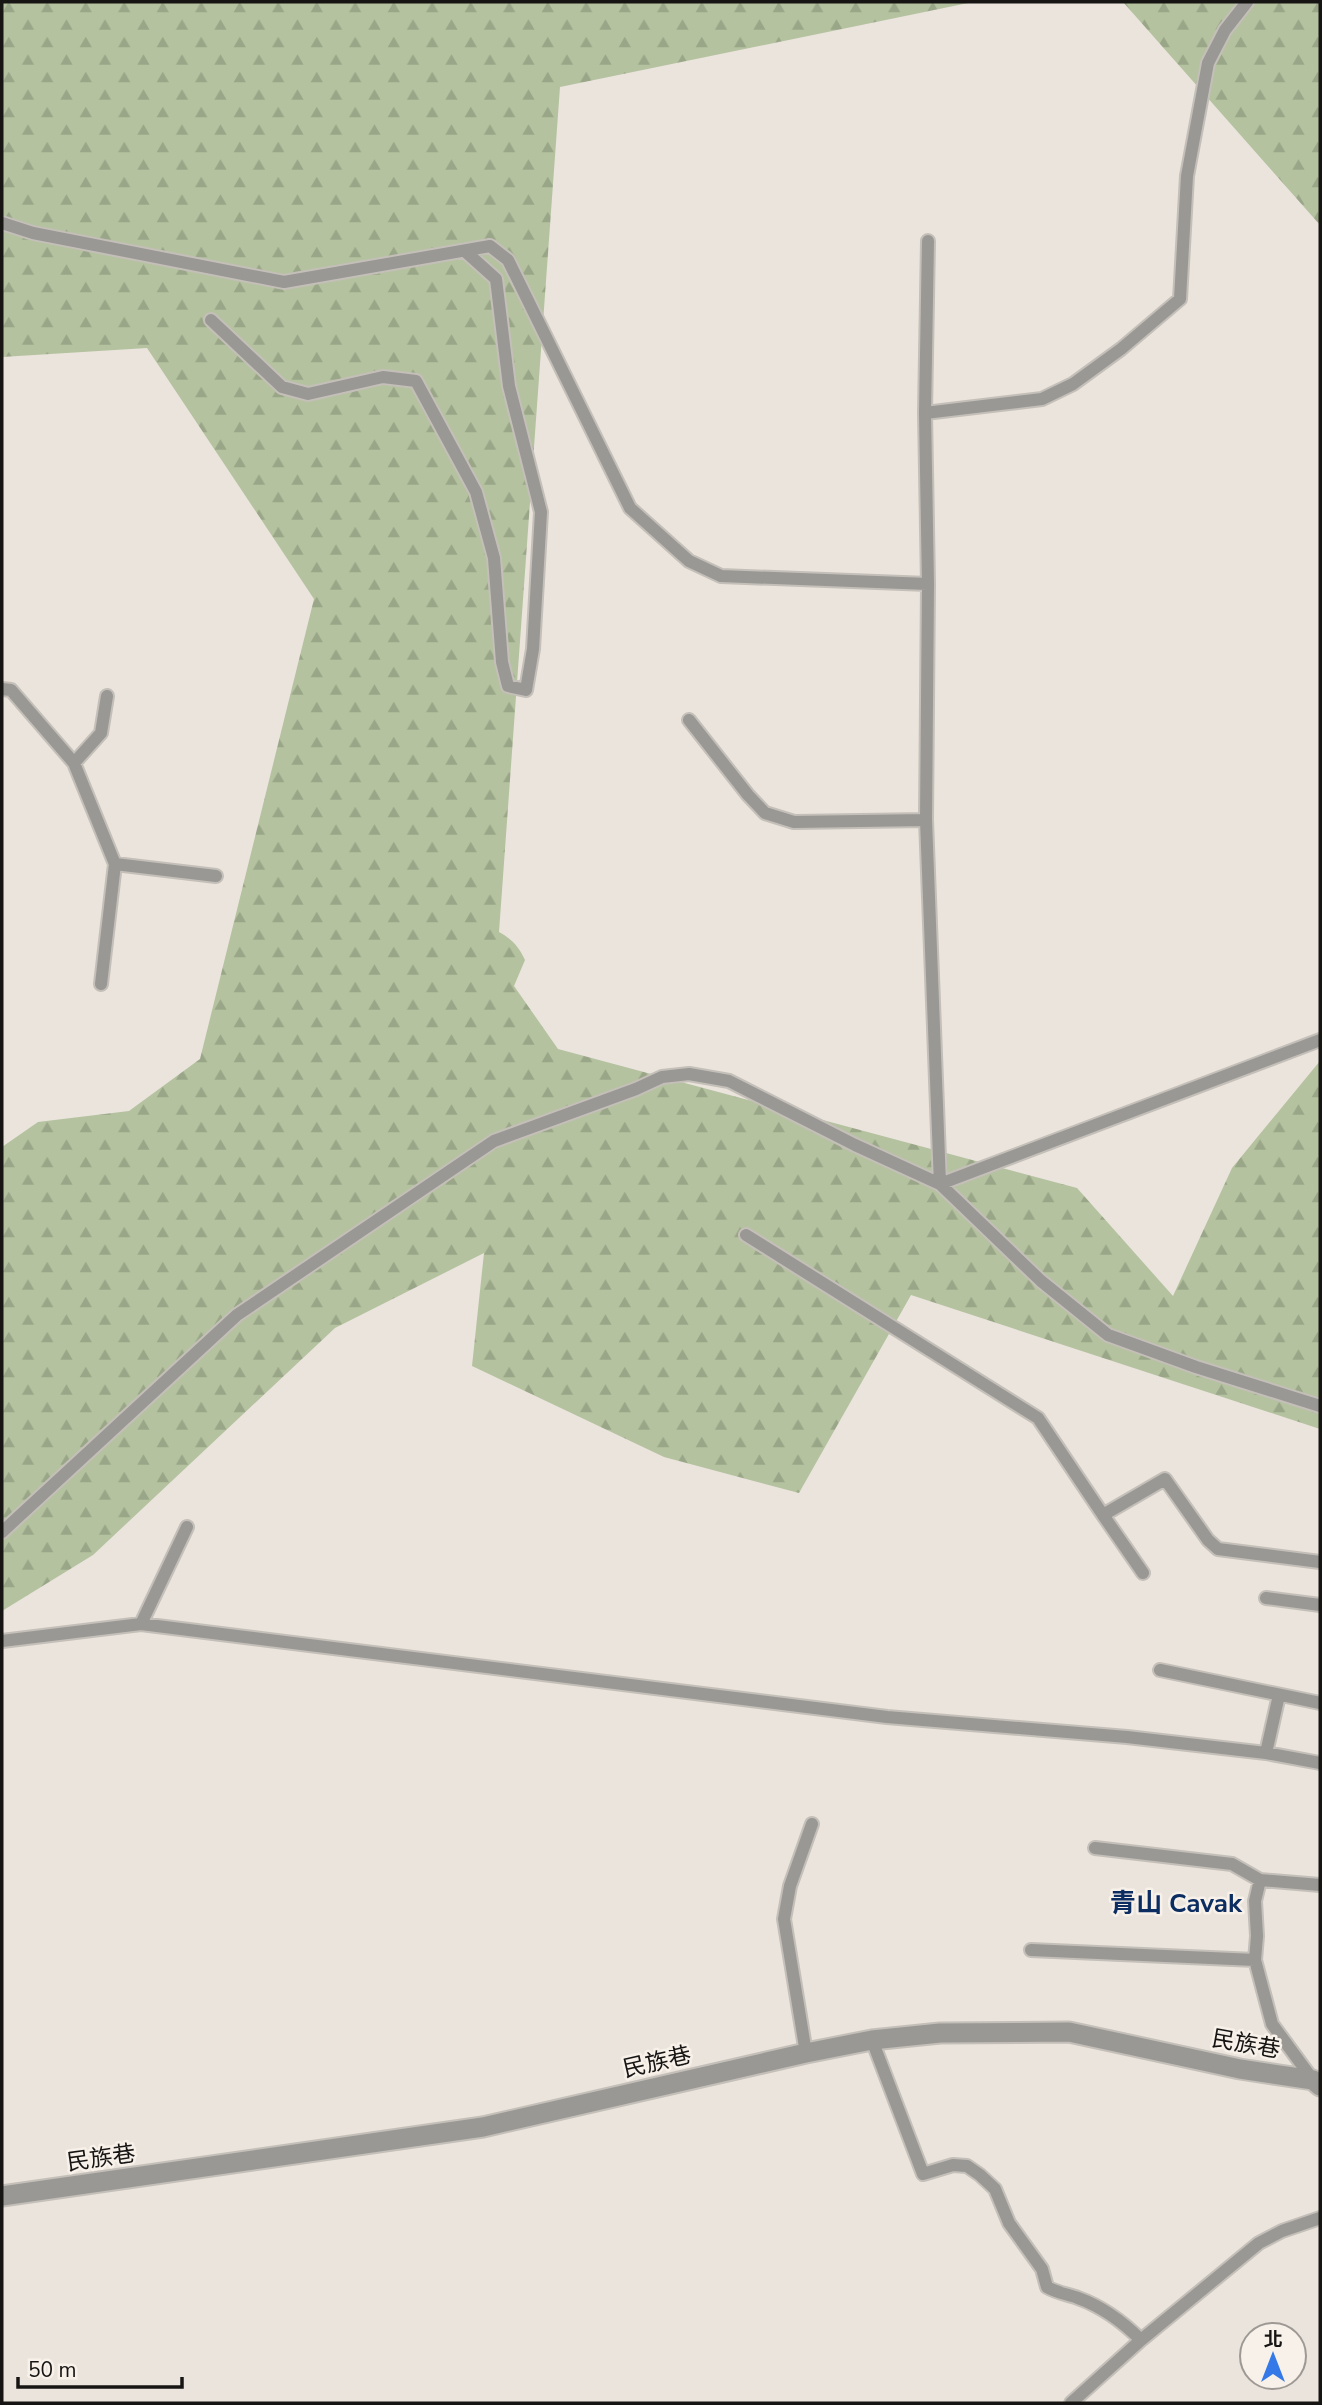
<svg xmlns="http://www.w3.org/2000/svg" width="1322" height="2405" font-family="'Nunito Sans','Noto Sans TC',sans-serif">
<style>
.forest{fill:url(#forest-firs)}
.lines{fill:none;stroke-linecap:round;stroke-linejoin:round}
.service-casing{stroke:#c4bfb8;stroke-width:16}
.tertiary-casing{stroke:#c4bfb8;stroke-width:23}
.service{stroke:#999894;stroke-width:12}
.tertiary{stroke:#999894;stroke-width:19}
.labels{text-anchor:middle;dominant-baseline:central;stroke-width:5;stroke-linejoin:round;paint-order:stroke}
.street-label{font-size:23px;fill:#171513;stroke:#f8f1ea}
.quarter-label{font-size:26px;font-weight:bold;fill:#0c2d61;stroke:#f8f1ea}
</style>
<defs>
<pattern id="forest-firs" width="22" height="20" patternUnits="userSpaceOnUse" patternTransform="scale(1.75)"><rect width="22" height="20" fill="#b4c29f"/><path d="M5 1l3.5 6h-7zM16 11l3.5 6h-7z" fill="#9aa688"/></pattern>
</defs>
<rect width="100%" height="100%" fill="#eae4dc"/>
<path class="forest" d="M2,2H973L560,87L499,932C512,939 519,947 525,960L514,986L558,1049L1077,1188L1173,1296L1232,1168L1320,1061V1429L911,1295L799,1493L664,1457L472,1366L484,1253L335,1328L93,1555L2,1611V1147L38,1122L129,1111L200,1059L314,599L147,348L2,357Z
M1123,2H1320V225Z"/>
<g class="lines">
<g class="service-casing">
<path id="service" d="M1247,2L1225,30L1208,63L1187,176L1180,299L1121,349L1073,384L1042,399L925,413L928,584L926,820L940,1184L1041,1281L1108,1335L1196,1367L1320,1406
M2,223L33,233L284,282L490,246L508,260L630,508L689,561L721,576L928,584
M211,320L282,387L308,394L383,377L416,381L476,492L494,558L502,662L508,686L526,690L533,649L541,512L509,386L496,279L466,252
M925,413L928,241
M2,689L11,690L74,763L115,864L101,984
M689,720L748,795L765,813L794,822L926,820
M74,763L101,733L107,696
M115,864L216,876
M746,1235L1038,1418L1103,1515L1165,1479L1208,1540L1218,1549L1320,1562
M1103,1515L1143,1573
M2,1532L237,1315L494,1141L636,1089L662,1077L689,1074L729,1081L855,1145L940,1184L1320,1040
M1266,1598L1320,1605
M141,1624L187,1527
M2,1641L141,1624L887,1717L1127,1737L1266,1753L1320,1763
M1160,1670L1320,1703
M1266,1753L1279,1695
M1095,1848L1232,1864L1260,1880
M1031,1950L1255,1960
M872,2040L923,2174L953,2165L967,2166L980,2175L995,2189L1009,2223L1042,2269L1047,2287C1057,2293 1067,2294 1078,2298C1103,2307 1123,2322 1141,2340
M806,2053L784,1919L790,1886L812,1824
M1313,2080L1272,2024L1255,1960L1257,1936L1255,1901L1260,1880L1320,1885
M1071,2403L1141,2340L1259,2243L1282,2231L1320,2218"/>
</g>
<g class="tertiary-casing">
<path id="tertiary" d="M2,2196L483,2127L806,2053L872,2040L940,2033L1069,2032L1240,2069L1313,2080L1320,2086"/>
</g>
<use href="#service" class="service"/>
<use href="#tertiary" class="tertiary"/>
</g>
<g class="labels">
<g class="street-label">
<text transform="translate(1246 2044) rotate(10)">民族巷</text>
<text transform="translate(657 2062) rotate(-13)">民族巷</text>
<text transform="translate(101 2158) rotate(-8)">民族巷</text>
</g>
<g class="quarter-label">
<text x="1176" y="1903">青山 Cavak</text>
</g>
</g>
<rect width="1322" height="2405" fill="none" stroke="#171513" stroke-width="7"/>
<g transform="translate(1273 2356)"><circle r="33" fill="#f8f1ea" stroke="#9e9994" stroke-width="2"/>
<path d="M0-5L12 26L0 18L-12 26Z" fill="#3479e7"/>
<text y="-10" font-size="19" font-weight="bold" text-anchor="middle" fill="#171513">北</text>
</g>
<path d="M18 2377v10h164v-10" fill="none" stroke="#171513" stroke-width="3.5"/>
<text x="28" y="2377" font-size="21" fill="#171513" stroke="#f8f1ea" stroke-width="5" paint-order="stroke">50 m</text>
</svg>
